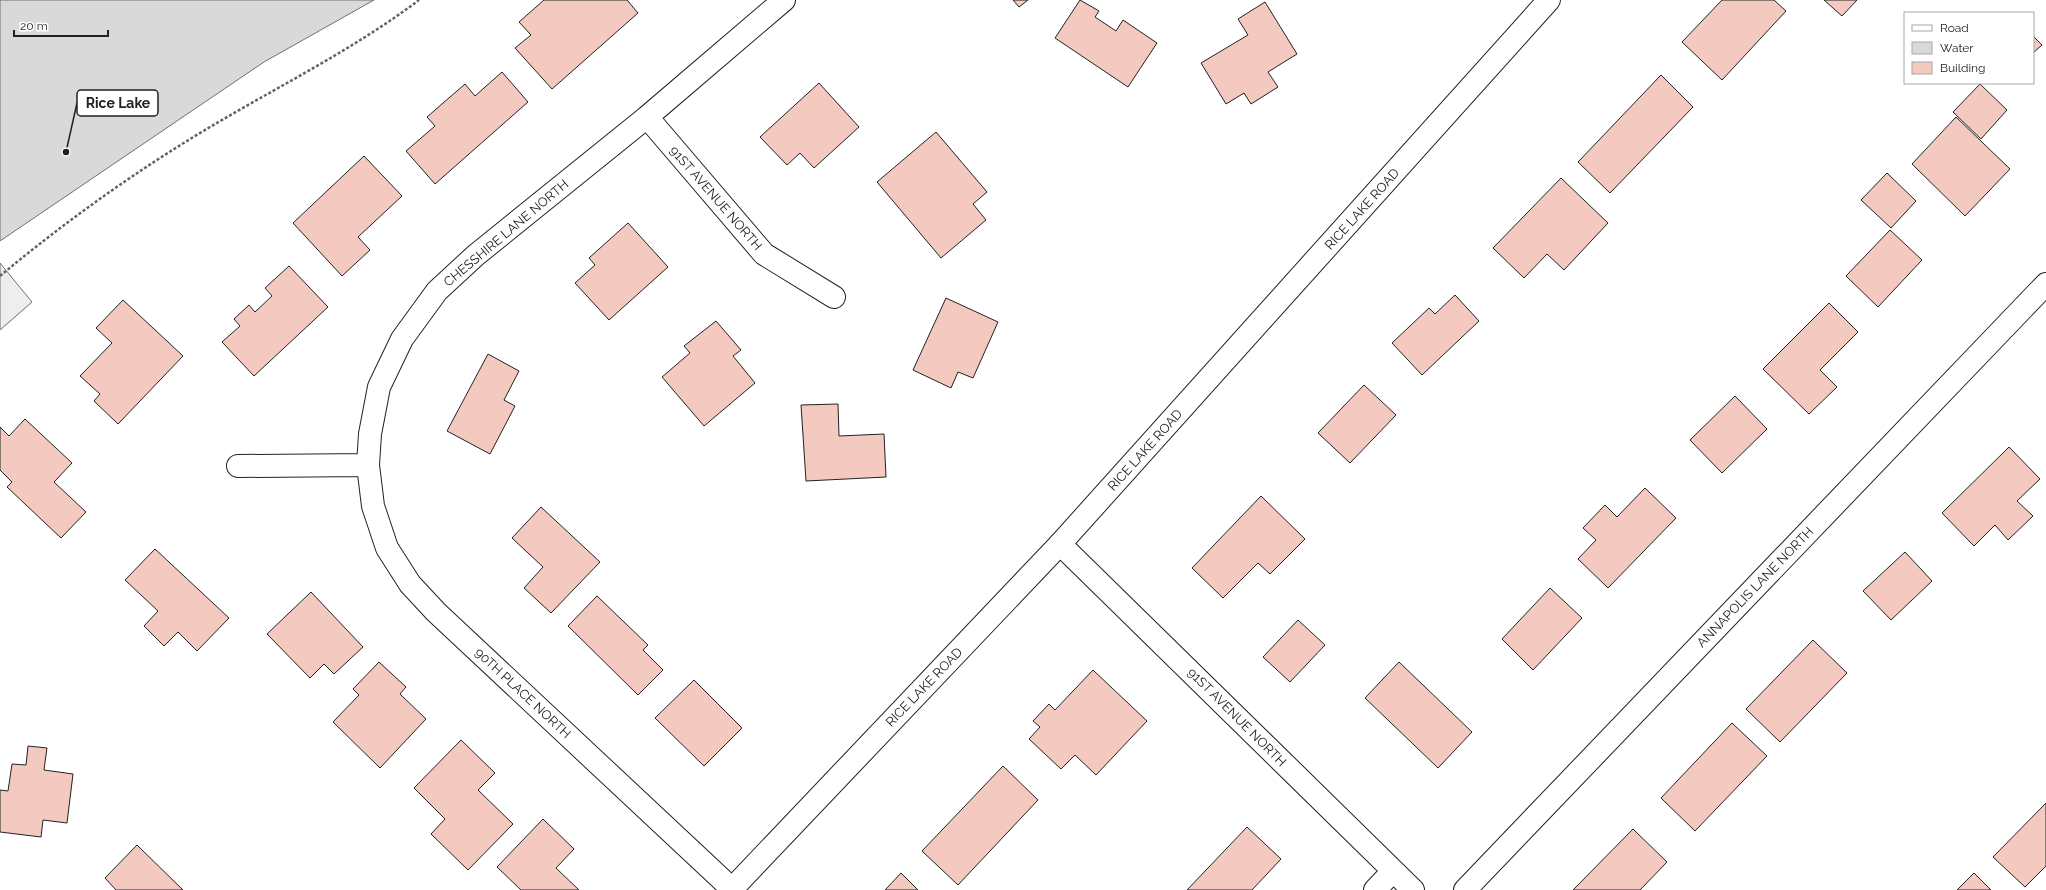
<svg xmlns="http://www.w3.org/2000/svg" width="2046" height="890" font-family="Raleway,sans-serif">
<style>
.green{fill:#eee;stroke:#6f6f6f}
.water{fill:#d9d9d9;stroke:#6f6f6f}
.building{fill:#f3c9c0;stroke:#222}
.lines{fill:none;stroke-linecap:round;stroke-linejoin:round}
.minor-casing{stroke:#222;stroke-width:24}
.tertiary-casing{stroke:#222;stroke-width:24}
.path{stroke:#646464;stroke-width:2.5;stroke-dasharray:3 2;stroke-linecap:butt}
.minor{stroke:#fff;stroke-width:22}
.tertiary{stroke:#fff;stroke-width:22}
.labels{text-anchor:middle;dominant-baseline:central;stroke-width:3;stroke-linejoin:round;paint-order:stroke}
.street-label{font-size:13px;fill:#222;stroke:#fff}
.leader{fill:none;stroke:#222;stroke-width:1.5}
.callout-dot{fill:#222;stroke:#fff;stroke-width:1.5}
.callout{fill:#fff;stroke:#222;stroke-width:1.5}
.callout-label{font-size:14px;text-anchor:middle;font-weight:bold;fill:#222}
</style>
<rect width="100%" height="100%" fill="#fff"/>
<path class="green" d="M0,263L32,302L0,330Z"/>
<path class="water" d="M0,0H374L264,62L0,241Z"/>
<path class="building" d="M544,0H627L638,13L552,89L515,48L531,35L519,22Z
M1013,0H1028L1019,7Z
M1080,0L1099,11L1095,17L1116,31L1123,20L1157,43L1128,87L1055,38Z
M1722,0H1774L1786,11L1722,80L1682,42Z
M1824,0H1857L1842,16Z
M1265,2L1297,54L1268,72L1278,87L1251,104L1244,93L1226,104L1201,63L1248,35L1238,19Z
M2033,36L2042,45L2033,53Z
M502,72L528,102L435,184L406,151L435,126L427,117L465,84L475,96Z
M1661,75L1693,107L1610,193L1578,162Z
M819,83L859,127L814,168L800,153L787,165L760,137Z
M1980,84L2007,110L1981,139L1953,112Z
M1956,117L2010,169L1965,216L1912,164Z
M936,132L987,192L973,204L986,220L941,258L877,182Z
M364,156L402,196L358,237L370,250L342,276L293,223Z
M1887,173L1916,201L1891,228L1861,200Z
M1561,178L1608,223L1564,270L1547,254L1524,278L1493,248Z
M628,223L668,267L609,320L575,283L595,265L589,258Z
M1890,230L1922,260L1878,307L1846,276Z
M289,266L328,307L254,376L222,342L240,326L234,319L249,305L255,312L272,296L265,288Z
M1455,295L1479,321L1422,375L1392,343L1429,308L1435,314Z
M946,298L998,322L973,378L958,372L951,388L913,370Z
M123,300L183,356L118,424L94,401L100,394L80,376L112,343L96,328Z
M1829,303L1858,332L1820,370L1837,387L1809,414L1763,369Z
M716,321L741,350L733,356L755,383L704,426L662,377L690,353L684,346Z
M488,354L519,371L504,400L515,406L490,454L447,431Z
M1364,385L1396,415L1350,463L1318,433Z
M1735,396L1767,429L1722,473L1690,440Z
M838,404L839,436L884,434L886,477L806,481L801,405Z
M25,419L72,463L54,482L86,512L61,538L7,487L12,482L0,470V427L9,436Z
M2009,447L2040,479L2017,501L2033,516L2008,540L1995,525L1974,546L1942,513Z
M1645,488L1676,518L1608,588L1578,559L1596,540L1583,528L1605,505L1617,517Z
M1261,496L1305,539L1270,574L1258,563L1223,598L1192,568Z
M541,507L600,562L551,613L524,588L543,567L512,538Z
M155,549L229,618L197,651L178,632L164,646L144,626L158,611L125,580Z
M1905,552L1932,581L1891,620L1863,591Z
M1550,588L1582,618L1533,670L1502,639Z
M311,592L363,647L334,674L324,664L310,678L267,634Z
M597,596L648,645L643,650L663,670L638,695L568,626Z
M1298,620L1325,645L1290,682L1263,657Z
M1813,640L1847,673L1780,742L1746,709Z
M379,662L406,687L400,694L426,719L380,768L333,722L359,695L353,689Z
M1399,662L1472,732L1438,768L1365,698Z
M1093,670L1147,721L1096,775L1075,755L1061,769L1029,739L1040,727L1033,721L1049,704L1055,710Z
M694,680L742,728L704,766L655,718Z
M1732,723L1767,756L1695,831L1661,798Z
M461,740L495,773L478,790L513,824L468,870L431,834L445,819L414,788Z
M28,746L47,748L44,770L73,774L67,823L43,820L41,837L0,832V790L8,791L12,764L26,765Z
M1003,766L1038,800L958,885L922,851Z
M2046,803V866L2025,887L1993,857Z
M543,819L574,849L556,868L579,890H521L497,867Z
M1247,827L1281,859L1252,890H1187Z
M1633,829L1667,862L1640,890H1573Z
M137,845L183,890H116L105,878Z
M901,873L918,890H885Z
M1974,873L1991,890H1957Z"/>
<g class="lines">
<g class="minor-casing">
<path id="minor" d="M647,117L764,254L834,297
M238,466L368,465
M1060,544L1413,890
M732,889L436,612L410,584L387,548L373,506L368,465L370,434L379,387L402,339L437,291L476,255L647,117L784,0
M1375,890L1393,871
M1465,890L2046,284"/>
</g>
<g class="tertiary-casing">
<path id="tertiary" d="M731,890L1060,544L1549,0"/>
</g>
<path class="path" d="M0,276C66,221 136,171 210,127C279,86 354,49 419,0"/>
<use href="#minor" class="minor"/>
<use href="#tertiary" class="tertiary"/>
</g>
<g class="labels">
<g class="street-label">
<text transform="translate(716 198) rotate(49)">91ST AVENUE NORTH</text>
<text transform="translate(1362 209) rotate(-48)">RICE LAKE ROAD</text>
<text transform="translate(506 233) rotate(-40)">CHESSHIRE LANE NORTH</text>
<text transform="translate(1145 450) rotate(-48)">RICE LAKE ROAD</text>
<text transform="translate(1755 587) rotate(-46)">ANNAPOLIS LANE NORTH</text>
<text transform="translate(924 687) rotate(-46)">RICE LAKE ROAD</text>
<text transform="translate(523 693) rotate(43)">90TH PLACE NORTH</text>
<text transform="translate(1237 717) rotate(45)">91ST AVENUE NORTH</text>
</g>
</g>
<path class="leader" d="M66 152L77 103"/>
<circle class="callout-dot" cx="66" cy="152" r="4"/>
<rect class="callout" x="77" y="90" width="81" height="26" rx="4"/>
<g class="callout-label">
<text x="118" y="108">Rice Lake</text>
</g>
<rect x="1904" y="12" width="130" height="72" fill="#ffffff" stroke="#a7a7a7"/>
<rect x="1912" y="25" width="20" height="6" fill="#ffffff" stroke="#a7a7a7"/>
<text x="1940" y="32" font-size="12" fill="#222222">Road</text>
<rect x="1912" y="42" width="20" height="12" fill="#d9d9d9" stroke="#a7a7a7"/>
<text x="1940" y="52" font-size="12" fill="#222222">Water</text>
<rect x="1912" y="62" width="20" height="12" fill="#f3c9c0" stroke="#a7a7a7"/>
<text x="1940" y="72" font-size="12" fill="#222222">Building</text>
<path d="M14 30v6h94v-6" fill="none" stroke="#222222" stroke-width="2"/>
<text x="20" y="30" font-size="12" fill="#222222" stroke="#ffffff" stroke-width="3" paint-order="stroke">20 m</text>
</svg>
